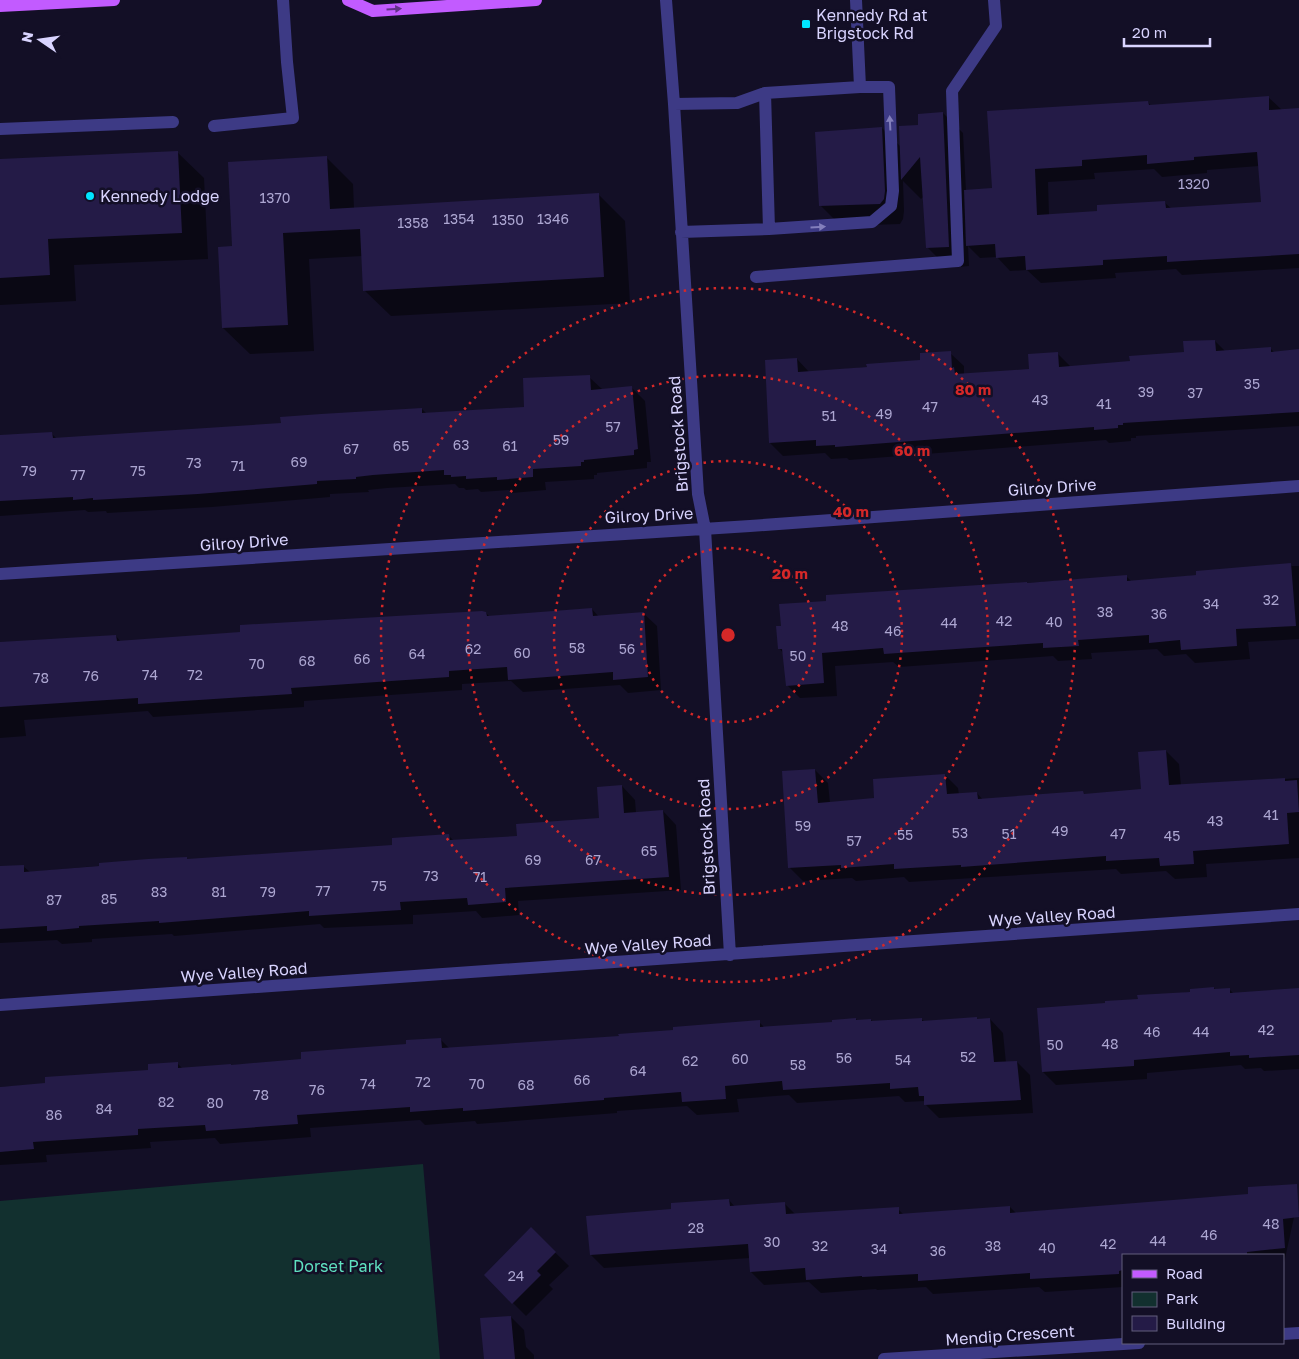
<svg xmlns="http://www.w3.org/2000/svg" width="1299" height="1359" font-family="'Golos Text',sans-serif">
<style>
.green{fill:#12302f}
.shadow{fill:#0007;fill-rule:evenodd}
.building{fill:#241b47;fill-rule:evenodd}
.lines{fill:none;stroke-linecap:round;stroke-linejoin:round}
.minor{stroke:#3d3a85;stroke-width:12}
.major{stroke:#c25bff;stroke-width:12}
.oneway{fill:#623188}
.oneway2{fill:#837fbc}
.ring{fill:none;stroke:#d62828;stroke-width:2.5;stroke-dasharray:2.5 5}
.poi-dot{fill:#00e5ff;stroke:#130f26;stroke-width:2}
.labels{text-anchor:middle;dominant-baseline:central;stroke-width:5;stroke-linejoin:round;paint-order:stroke}
.number-label{font-size:14px;fill:#aca6d1}
.poi-label{font-size:16px;fill:#d9d4ff;stroke:#130f26;text-anchor:start}
.street-label{font-size:16px;fill:#d9d4ff;stroke:#130f26}
.park-label{font-size:16px;fill:#5fe0c0;stroke:#130f26}
.centre{fill:#d62828;stroke:#130f26;stroke-width:2.5}
.ring-label{font-size:15px;text-anchor:middle;font-weight:bold;fill:#d62828;stroke:#130f26;stroke-width:5;stroke-linejoin:round;paint-order:stroke}
</style>
<rect width="100%" height="100%" fill="#130f26"/>
<path class="green" d="M423,1164L440,1359H0V1201Z"/>
<path class="shadow" d="M1268,97L1282,110L1299,109V268L1182,275L1176,269L1115,273L1116,278L1041,283L1027,270L1010,271L997,257L980,258L968,246L969,266L948,268L927,247L924,196L921,199L903,181L904,211L903,219L900,224L841,226L821,206L882,128L901,147L920,126L943,113L963,133L966,191L993,190L1148,102L1151,106ZM1259,166L1262,203L1172,209L1164,202L1098,212L1049,215L1048,182L1095,179L1094,173L1154,169L1162,177L1207,173V170Z
M177,152L204,178L208,259L74,265L76,301L0,305V161Z
M327,158L353,184L354,209L599,195L625,221L630,303L391,316L364,290L362,256L309,259L314,351L250,354L223,328L233,247Z
M1215,341L1225,351L1270,348L1275,353L1299,351V426L1136,436V438H1131V441L1109,443L1106,440L849,460L847,458L831,459L825,453L783,456L770,443L797,359L810,373L922,361L950,353L964,366V375L1030,371L1058,354L1071,367L1131,362L1185,353Z
M589,377L603,390L632,388L645,401L651,462H647V468L597,473V475H594V479L545,482L546,490L512,493L509,490L481,492L478,489L466,490L464,488H459L455,484L387,488L368,490L369,492L330,494V497L212,507L107,513L106,511L88,512L85,510L0,516V437L52,434L57,439L282,424L422,409L427,414L525,408Z
M1290,565L1292,566H1299V639L1248,642L1250,659L1195,663L1186,654L1164,656L1157,649L1091,653L1092,659L1058,661L1053,656L899,667L893,662L835,666L837,696L800,698L787,685L783,653L779,648L1027,583L1126,576L1132,582Z
M592,609L599,617L643,613L657,626L661,690L628,693L620,685L523,692L511,681L462,684V690L304,701V707L153,717L148,711L24,720L26,736L0,738V643L116,636L121,642L486,613L490,617Z
M1166,751L1179,764L1181,786L1299,778V858L1206,864L1207,877L1175,879L1166,871L1121,874L1116,869L909,882L904,877L856,881L852,878L803,881L789,867L815,770L828,783L830,803L876,799L945,775L958,788L959,795L977,793L983,800L1083,792L1085,795L1142,790Z
M622,786L635,800L636,813L663,811L676,825L681,890L518,901L519,915L482,918L476,911L413,915V924L324,928L320,924L174,936L172,934L92,939V942L62,944L57,940L0,943V867L23,866L30,872L186,858L188,860L394,847L449,836L454,841L518,837L600,819Z
M1214,988L1216,990L1229,989L1234,994L1299,990V1069L1264,1071L1261,1068L1245,1069L1241,1065L1147,1073V1079L1056,1085L1043,1072L1139,1000Z
M976,1018L978,1020L990,1019L1003,1033L1006,1063L1017,1062L1030,1075L1033,1113L939,1118L926,1105L925,1101L905,1102L899,1096L797,1103L789,1095L737,1099L739,1112L697,1115L687,1106L617,1111V1113L477,1124L475,1121L425,1125L420,1120L310,1128L311,1137L220,1144L215,1138L150,1142L151,1148L46,1155L47,1162L0,1165V1087L47,1084L150,1071L177,1063L183,1069L303,1060L440,1039L450,1049L620,1037L759,1022L765,1028L833,1023L856,1019L858,1021L871,1020L873,1022L921,1019L925,1022Z
M1285,1186L1298,1199L1284,1263L1283,1255H1123V1287L1045,1292L1039,1287L933,1294L926,1287L877,1290L876,1289L821,1293L809,1282L764,1285L751,1272L750,1258L604,1268L591,1255L672,1210L729,1200L735,1207L784,1203L796,1215L898,1209L904,1215L1010,1207L1016,1213L1250,1195Z
M531,1229L569,1266L549,1285L553,1289L526,1316L485,1275Z
M511,1317L524,1330L526,1347L534,1355V1359H485Z"/>
<path class="building" d="M1269,96V110L1299,108V254L1167,262V256L1103,260V265L1026,270L1025,256L996,258L995,244L966,246L964,190L992,188L987,111L1148,101L1149,105ZM1257,152L1261,202L1166,208L1165,201L1097,205V211L1037,215L1035,169L1082,166V160L1147,155V164L1194,160V157Z
M943,112L949,247L926,248L920,157L901,180L899,126L918,125V114Z
M882,127L885,191L884,199L880,204L819,206L815,132Z
M178,151L182,233L48,239L50,275L0,278V159Z
M327,156L330,209L599,193L604,277L363,291L360,229L283,233L288,325L222,328L218,247L232,246L228,162Z
M1215,340L1216,351L1271,347V352L1299,349V412L1123,423V425H1118V428L1094,430V427L835,447V445L816,446V440L769,443L765,360L797,358L798,372L867,367L866,364L920,360V353L951,351L952,368L954,367L955,374L1029,369L1028,354L1058,352L1059,367L1130,361L1129,356L1184,352L1183,341Z
M590,375L591,390L632,386L638,449L634,450V455L584,460V462H581V466L533,469V477L497,480V477L466,479V476L451,477V475H444V470L373,475L356,477V479L317,481V484L198,494L93,500V498L73,500V497L0,501V435L52,432L53,438L281,423L280,417L321,414L422,408V413L524,407L523,378Z
M1291,563L1296,626L1236,629L1237,646L1181,650L1180,640L1149,643V635L1078,640L1079,646L1043,648V643L884,654L883,648L822,653L824,683L786,686L782,649H778L776,626H781L779,604L826,601V595L1027,582V583L1127,575V581L1196,575V571Z
M592,608L593,616L644,612L648,677L613,680V672L508,680L507,667L449,671V677L291,688L292,694L138,704V698L0,707V642L116,635L117,641L240,632V625L482,611L486,612L487,616Z
M1166,750L1169,785L1285,778V781L1297,780L1299,812L1287,813L1289,844L1193,851L1194,864L1160,866L1159,858L1106,861V856L961,867V865L894,869V864L841,868V865L788,868L782,771L815,769L818,803L874,798L873,779L945,774L947,794L977,792L978,799L1083,791L1084,794L1141,789L1138,752Z
M622,785L624,813L663,810L669,877L505,888L506,902L468,905L467,898L400,902L401,910L309,916V911L159,923V921L79,926V928L47,931V926L0,929V866L24,865V872L99,866V863L148,859L187,857V859L392,845V838L449,834L450,840L517,836L516,824L599,818L597,787Z
M1214,987V989L1230,988V993L1299,988V1055L1249,1058V1055L1230,1056V1052L1134,1060V1066L1042,1072L1037,1008L1105,1003V1001L1138,999L1137,995L1190,992V989Z
M977,1017V1019L990,1018L994,1062L1017,1061L1021,1100L924,1105V1096H919L918,1087L890,1089V1083L783,1090L782,1081L725,1086L726,1099L682,1102L681,1092L604,1098V1100L463,1111V1108L410,1112V1107L297,1115L298,1124L206,1131L205,1125L138,1129V1135L33,1142L34,1149L0,1152V1087L45,1083V1077L148,1070V1064L178,1062V1068L231,1064V1065L301,1059V1052L406,1044V1040L441,1038L442,1048L619,1036L618,1034L673,1030V1027L760,1020V1027L832,1022V1020L856,1018V1020L871,1019V1021L922,1018V1021Z
M1297,1184L1299,1217L1283,1219L1285,1248L1247,1252V1255H1123V1270L1119,1271V1274L1030,1279V1273L918,1281V1274L862,1277V1276L806,1280L805,1268L750,1272L748,1244L590,1255L586,1216L671,1209V1203L729,1199L730,1206L785,1202L786,1214L899,1207V1214L1010,1206V1213L1248,1194V1187Z
M531,1227L556,1252L537,1271L541,1275L512,1304L484,1275Z
M511,1316L515,1359H484L480,1318Z"/>
<g class="lines">
<path class="minor" d="M666,0L674,104L698,494L705,529L730,955
M856,0L860,87
M765,93L769,229
M674,104L737,103L765,93L860,87H889L893,191L891,206L872,222L769,229L681,232
M214,126L293,118L287,62L283,0
M0,129L173,122
M756,277L958,261L952,91L996,26L994,0
M0,574L750,526L1299,486
M0,1005L1299,914
M1283,1334L1299,1333
M884,1359L1139,1343"/>
<path class="major" d="M348,0L373,11L536,0
M0,6L114,0"/>
</g>
<defs><path id="oneway-solid" d="M-6-.8H1V-3.2L6.5 0L1 3.2V.8H-6Z" transform="scale(1.25)"/></defs>
<use class="oneway" href="#oneway-solid" transform="translate(394 9) rotate(-4)"/>
<g class="oneway2">
<use href="#oneway-solid" transform="translate(890 123) rotate(-93)"/>
<use href="#oneway-solid" transform="translate(818 227) rotate(-3)"/>
</g>
<g class="ring">
<circle cx="728" cy="635" r="87"/>
<circle cx="728" cy="635" r="174"/>
<circle cx="728" cy="635" r="260"/>
<circle cx="728" cy="635" r="347"/>
</g>
<g class="poi-dot">
<rect x="801" y="19" width="10" height="10" rx="2.5"/>
<circle cx="90" cy="196" r="5"/>
</g>
<g class="labels">
<g class="number-label">
<text x="1194" y="183">1320</text>
<text x="275" y="197">1370</text>
<text x="459" y="218">1354</text>
<text x="553" y="218">1346</text>
<text x="508" y="219">1350</text>
<text x="413" y="222">1358</text>
<text x="1252" y="383">35</text>
<text x="1146" y="391">39</text>
<text x="1195" y="392">37</text>
<text x="1040" y="399">43</text>
<text x="1104" y="403">41</text>
<text x="930" y="406">47</text>
<text x="884" y="413">49</text>
<text x="829" y="415">51</text>
<text x="613" y="426">57</text>
<text x="561" y="439">59</text>
<text x="461" y="444">63</text>
<text x="401" y="445">65</text>
<text x="510" y="445">61</text>
<text x="351" y="448">67</text>
<text x="299" y="461">69</text>
<text x="194" y="462">73</text>
<text x="238" y="465">71</text>
<text x="29" y="470">79</text>
<text x="138" y="470">75</text>
<text x="78" y="474">77</text>
<text x="1271" y="599">32</text>
<text x="1211" y="603">34</text>
<text x="1105" y="611">38</text>
<text x="1159" y="613">36</text>
<text x="1004" y="620">42</text>
<text x="1054" y="621">40</text>
<text x="949" y="622">44</text>
<text x="840" y="625">48</text>
<text x="893" y="630">46</text>
<text x="577" y="647">58</text>
<text x="473" y="648">62</text>
<text x="627" y="648">56</text>
<text x="522" y="652">60</text>
<text x="417" y="653">64</text>
<text x="798" y="655">50</text>
<text x="362" y="658">66</text>
<text x="307" y="660">68</text>
<text x="257" y="663">70</text>
<text x="150" y="674">74</text>
<text x="195" y="674">72</text>
<text x="91" y="675">76</text>
<text x="41" y="677">78</text>
<text x="1271" y="814">41</text>
<text x="1215" y="820">43</text>
<text x="803" y="825">59</text>
<text x="1060" y="830">49</text>
<text x="960" y="832">53</text>
<text x="1009" y="833">51</text>
<text x="1118" y="833">47</text>
<text x="905" y="834">55</text>
<text x="1172" y="835">45</text>
<text x="854" y="840">57</text>
<text x="649" y="850">65</text>
<text x="533" y="859">69</text>
<text x="593" y="859">67</text>
<text x="431" y="875">73</text>
<text x="480" y="876">71</text>
<text x="379" y="885">75</text>
<text x="323" y="890">77</text>
<text x="159" y="891">83</text>
<text x="219" y="891">81</text>
<text x="268" y="891">79</text>
<text x="109" y="898">85</text>
<text x="54" y="899">87</text>
<text x="1266" y="1029">42</text>
<text x="1152" y="1031">46</text>
<text x="1201" y="1031">44</text>
<text x="1110" y="1043">48</text>
<text x="1055" y="1044">50</text>
<text x="968" y="1056">52</text>
<text x="844" y="1057">56</text>
<text x="740" y="1058">60</text>
<text x="903" y="1059">54</text>
<text x="690" y="1060">62</text>
<text x="798" y="1064">58</text>
<text x="638" y="1070">64</text>
<text x="582" y="1079">66</text>
<text x="423" y="1081">72</text>
<text x="368" y="1083">74</text>
<text x="477" y="1083">70</text>
<text x="526" y="1084">68</text>
<text x="317" y="1089">76</text>
<text x="261" y="1094">78</text>
<text x="166" y="1101">82</text>
<text x="215" y="1102">80</text>
<text x="104" y="1108">84</text>
<text x="54" y="1114">86</text>
<text x="1271" y="1223">48</text>
<text x="696" y="1227">28</text>
<text x="1209" y="1234">46</text>
<text x="1158" y="1240">44</text>
<text x="772" y="1241">30</text>
<text x="1108" y="1243">42</text>
<text x="820" y="1245">32</text>
<text x="993" y="1245">38</text>
<text x="1047" y="1247">40</text>
<text x="879" y="1248">34</text>
<text x="938" y="1250">36</text>
<text x="516" y="1275">24</text>
</g>
<g class="poi-label">
<text x="816" y="15">Kennedy Rd at<tspan x="816" dy="18">Brigstock Rd</tspan></text>
<text x="100" y="196">Kennedy Lodge</text>
</g>
<g class="street-label">
<text transform="translate(678 434) rotate(-94)">Brigstock Road</text>
<text transform="translate(1052 487) rotate(-4)">Gilroy Drive</text>
<text transform="translate(649 515) rotate(-3)">Gilroy Drive</text>
<text transform="translate(244 542) rotate(-4)">Gilroy Drive</text>
<text transform="translate(706 837) rotate(-93)">Brigstock Road</text>
<text transform="translate(1052 916) rotate(-4)">Wye Valley Road</text>
<text transform="translate(648 944) rotate(-4)">Wye Valley Road</text>
<text transform="translate(244 972) rotate(-4)">Wye Valley Road</text>
<text transform="translate(1010 1335) rotate(-4)">Mendip Crescent</text>
</g>
<g class="park-label">
<text x="338" y="1266">Dorset Park</text>
</g>
</g>
<circle cx="728" cy="635" r="8" class="centre"/>
<g class="ring-label">
<text x="973" y="395">80 m</text>
<text x="912" y="456">60 m</text>
<text x="851" y="517">40 m</text>
<text x="790" y="579">20 m</text>
</g>
<rect x="1122" y="1254" width="162" height="90" fill="#130f26" stroke="#625e7d"/>
<rect x="1132" y="1270" width="25" height="8" fill="#c25bff" stroke="#625e7d"/>
<text x="1166" y="1279" font-size="15" fill="#d9d4ff">Road</text>
<rect x="1132" y="1292" width="25" height="15" fill="#12302f" stroke="#625e7d"/>
<text x="1166" y="1304" font-size="15" fill="#d9d4ff">Park</text>
<rect x="1132" y="1316" width="25" height="15" fill="#241b47" stroke="#625e7d"/>
<text x="1166" y="1329" font-size="15" fill="#d9d4ff">Building</text>
<g transform="translate(40 40) rotate(283)" stroke="#130f26" stroke-width="4" paint-order="stroke">
<path d="M0-4L9 19L0 12L-9 19Z" fill="#d9d4ff"/>
<text y="-8" font-size="14" font-weight="bold" text-anchor="middle" fill="#d9d4ff">N</text>
</g>
<path d="M1124 38v8h86v-8" fill="none" stroke="#d9d4ff" stroke-width="2.5"/>
<text x="1132" y="38" font-size="15" fill="#d9d4ff" stroke="#130f26" stroke-width="4" paint-order="stroke">20 m</text>
</svg>
